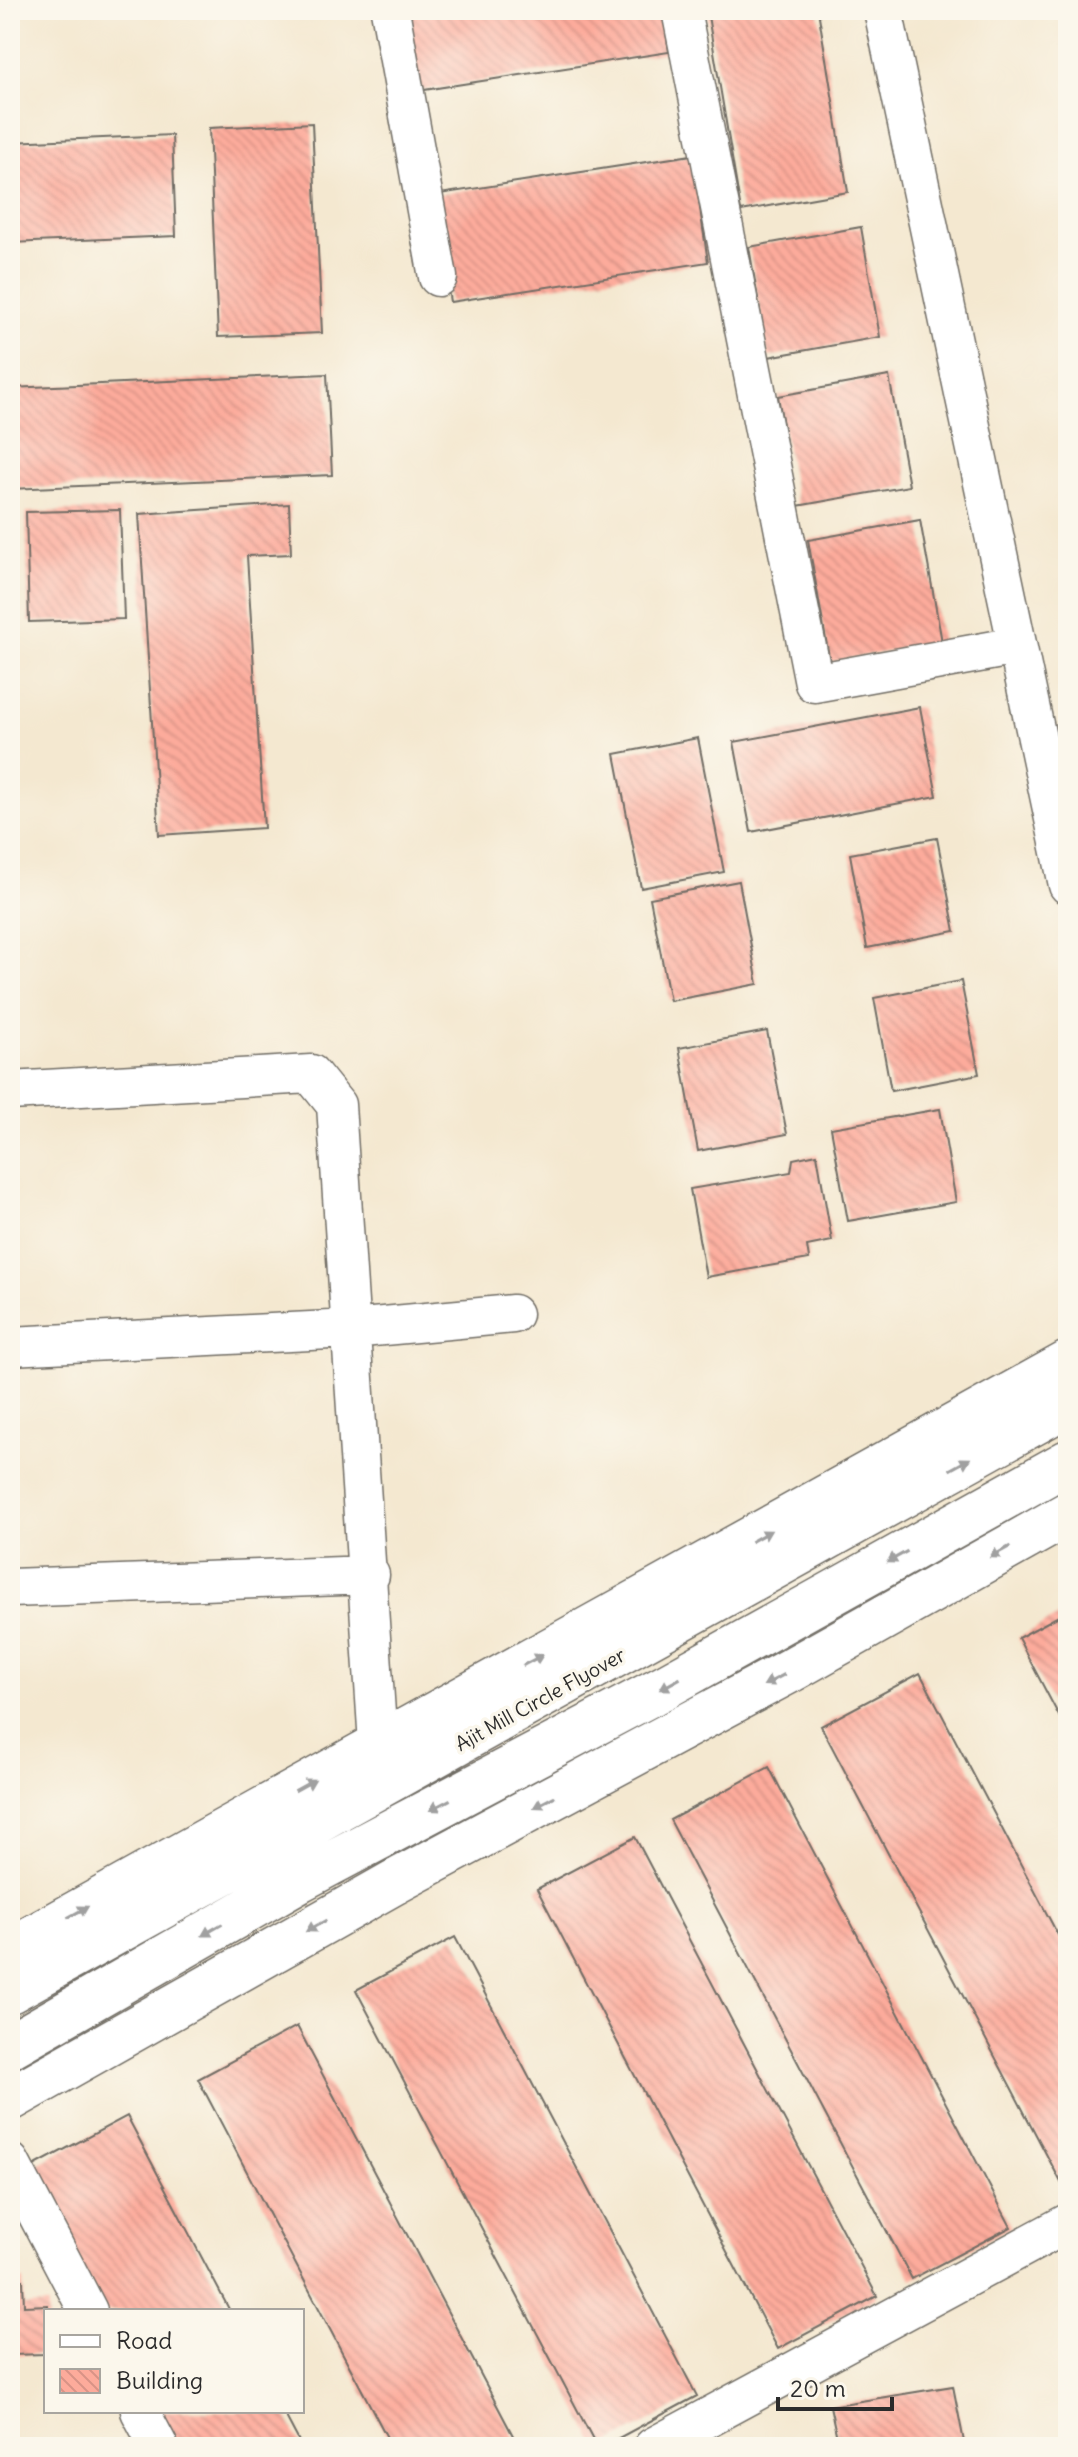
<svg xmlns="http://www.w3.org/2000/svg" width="1078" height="2457" font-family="Delius,sans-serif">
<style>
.building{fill:url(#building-back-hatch)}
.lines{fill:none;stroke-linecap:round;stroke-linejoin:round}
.minor-casing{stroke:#716d65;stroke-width:41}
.tertiary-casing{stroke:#716d65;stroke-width:47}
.primary-casing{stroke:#716d65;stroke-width:47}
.minor{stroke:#fff;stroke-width:38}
.tertiary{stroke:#fff;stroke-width:44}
.primary{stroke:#fff;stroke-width:44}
.oneway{fill:#a0a0a0}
.labels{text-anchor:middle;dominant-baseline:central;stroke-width:7;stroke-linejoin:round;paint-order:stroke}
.street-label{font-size:20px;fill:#2b2b2b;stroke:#fbf7ec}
</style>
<defs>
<pattern id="building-back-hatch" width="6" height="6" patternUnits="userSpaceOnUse" patternTransform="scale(2)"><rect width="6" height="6" fill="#fdab9b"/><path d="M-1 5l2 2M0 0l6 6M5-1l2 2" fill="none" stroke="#d99386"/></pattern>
</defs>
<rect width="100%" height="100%" fill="#fbf7ec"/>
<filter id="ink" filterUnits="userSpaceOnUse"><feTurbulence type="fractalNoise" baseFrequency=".0125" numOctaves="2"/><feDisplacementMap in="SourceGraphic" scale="16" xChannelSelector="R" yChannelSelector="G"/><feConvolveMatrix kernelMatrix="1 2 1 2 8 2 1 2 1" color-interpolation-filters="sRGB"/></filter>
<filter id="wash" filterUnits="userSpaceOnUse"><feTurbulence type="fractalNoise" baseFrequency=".006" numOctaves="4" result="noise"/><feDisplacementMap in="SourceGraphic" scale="32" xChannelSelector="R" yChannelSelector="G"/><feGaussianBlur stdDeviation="1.8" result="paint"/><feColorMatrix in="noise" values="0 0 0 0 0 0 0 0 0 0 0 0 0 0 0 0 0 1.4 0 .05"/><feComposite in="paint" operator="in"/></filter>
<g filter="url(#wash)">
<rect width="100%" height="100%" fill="#f4e8d0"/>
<g id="blocks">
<path class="building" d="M398,10H663L669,52L411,92Z
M707,10H818L848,192L741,211Z
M312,123L322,333L218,337L209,128Z
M172,135L176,236L10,243V142Z
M692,155L708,262L450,302L433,195Z
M861,227L880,337L768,357L749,247Z
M327,374L332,475L10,489V388Z
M889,376L909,486L797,506L778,396Z
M289,504L291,554L247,556L264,828L159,835L139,514Z
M120,510L124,619L29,622L26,512Z
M920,520L942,642L830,662L808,540Z
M920,707L937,796L751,832L734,742Z
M698,738L724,872L641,888L615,754Z
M937,838L955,931L867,948L850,854Z
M739,881L758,984L670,1001L650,898Z
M961,981L979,1074L891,1091L874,998Z
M767,1031L787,1134L698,1151L679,1048Z
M940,1109L956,1202L848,1221L831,1128Z
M817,1154L832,1241L807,1246L809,1259L706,1277L690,1189L791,1172L793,1159Z
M1068,1611V1733L1018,1638Z
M920,1673L1068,1954V2183L1063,2186L821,1726Z
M769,1767L1011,2227L912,2279L670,1820Z
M635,1837L877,2296L778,2349L537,1889Z
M455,1937L697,2396L602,2447H597L356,1990Z
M297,2026L519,2447H392L198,2079Z
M127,2116L230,2311H103L28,2169Z
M10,2280H23L24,2306L48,2305L46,2354L10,2355Z
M953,2386L965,2447H839L830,2406Z
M156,2411H283L302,2447H175Z"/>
</g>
</g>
<g filter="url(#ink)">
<use href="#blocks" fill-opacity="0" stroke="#716d65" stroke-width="2"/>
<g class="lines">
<g class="minor-casing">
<path id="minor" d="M390,10L438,277
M681,10L814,683L1017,646
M883,10L1068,885
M10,1091L311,1074L336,1105L378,1744
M10,1346L351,1329L513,1314
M10,1588L370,1575
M10,2162L88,2311
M140,2411L159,2447
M653,2447L1068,2223"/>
</g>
<g class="tertiary-casing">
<path id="tertiary" d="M10,1950C362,1753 717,1561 1068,1363
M10,2099L393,1883L791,1670L1068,1514"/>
</g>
<g class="primary-casing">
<path id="primary" d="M10,1991L1068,1404
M10,2046L299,1880L666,1686L1068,1462"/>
</g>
<use href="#minor" class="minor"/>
<use href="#tertiary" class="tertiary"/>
<use href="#primary" class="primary"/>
</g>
<defs><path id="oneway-solid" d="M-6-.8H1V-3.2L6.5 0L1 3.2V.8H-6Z" transform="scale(2)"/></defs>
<g class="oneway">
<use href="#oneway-solid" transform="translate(960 1464) rotate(-29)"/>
<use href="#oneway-solid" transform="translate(761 1536) rotate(-29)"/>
<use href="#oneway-solid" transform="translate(1000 1552) rotate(151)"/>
<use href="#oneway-solid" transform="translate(897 1557) rotate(151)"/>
<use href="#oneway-solid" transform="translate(533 1660) rotate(-28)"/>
<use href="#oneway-solid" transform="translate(774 1680) rotate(152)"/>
<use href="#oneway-solid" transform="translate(670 1684) rotate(151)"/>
<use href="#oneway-solid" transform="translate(305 1785) rotate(-29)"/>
<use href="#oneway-solid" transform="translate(544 1802) rotate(152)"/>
<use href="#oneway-solid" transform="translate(440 1805) rotate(152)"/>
<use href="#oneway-solid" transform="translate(78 1912) rotate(-29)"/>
<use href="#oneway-solid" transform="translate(316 1926) rotate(151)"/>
<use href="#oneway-solid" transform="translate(212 1930) rotate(150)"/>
</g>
</g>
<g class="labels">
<g class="street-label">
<text transform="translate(540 1699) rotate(-29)">Ajit Mill Circle Flyover</text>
</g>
</g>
<rect width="1078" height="2457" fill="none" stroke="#fbf7ec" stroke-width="40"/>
<rect x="44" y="2309" width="260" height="104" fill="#fbf7ec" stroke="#a8a59f" stroke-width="2"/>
<rect x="60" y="2335" width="40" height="12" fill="#ffffff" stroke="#a8a59f" stroke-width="2"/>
<text x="116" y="2349" font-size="24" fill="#2b2b2b">Road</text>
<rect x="60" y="2369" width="40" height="24" fill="url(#building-back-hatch)" stroke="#a8a59f" stroke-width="2"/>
<text x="116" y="2389" font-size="24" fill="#2b2b2b">Building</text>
<path d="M778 2397v12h114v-12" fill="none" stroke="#2b2b2b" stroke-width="4"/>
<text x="790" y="2397" font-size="24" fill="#2b2b2b" stroke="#fbf7ec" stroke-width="6" paint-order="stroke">20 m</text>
</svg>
